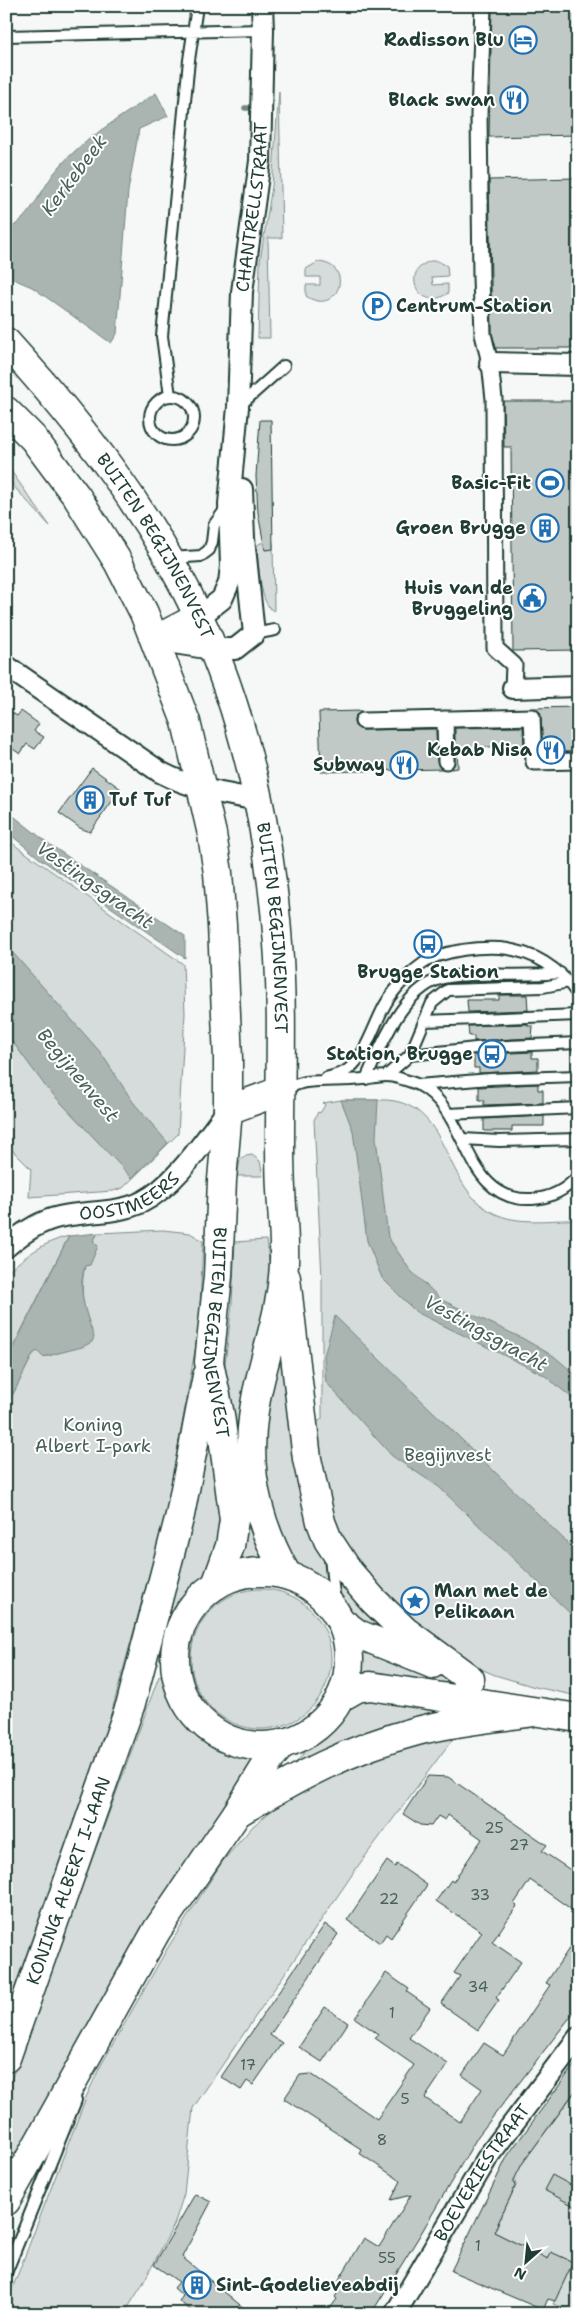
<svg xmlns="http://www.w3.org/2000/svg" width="584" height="2320" font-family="'Shantell Sans',sans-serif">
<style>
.green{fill:#d6dcdb;stroke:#7a8c88}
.water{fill:#aab5b1;stroke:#72857f}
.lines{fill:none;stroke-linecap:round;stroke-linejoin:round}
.stream{stroke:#72857f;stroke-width:5.5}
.building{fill:#c0c9c6;stroke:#1f3d34}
.service-casing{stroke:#1f3d34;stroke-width:14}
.pedestrian-casing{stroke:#1f3d34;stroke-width:19}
.minor-casing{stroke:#1f3d34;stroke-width:24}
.secondary-casing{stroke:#1f3d34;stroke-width:31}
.primary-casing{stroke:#1f3d34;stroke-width:31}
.service{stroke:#fff;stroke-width:10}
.pedestrian{stroke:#fff;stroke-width:15}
.minor{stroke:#fff;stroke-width:20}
.secondary{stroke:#fff;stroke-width:28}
.primary{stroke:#fff;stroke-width:28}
.labels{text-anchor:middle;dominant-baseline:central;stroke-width:4;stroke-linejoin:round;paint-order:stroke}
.number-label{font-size:15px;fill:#476058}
.poi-label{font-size:18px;font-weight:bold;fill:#1f3d34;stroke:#fff;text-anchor:end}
.street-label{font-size:18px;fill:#1f3d34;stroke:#fff}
.park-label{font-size:18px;fill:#445d55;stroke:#fff}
.water-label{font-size:19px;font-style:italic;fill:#49615a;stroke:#fff}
</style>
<rect width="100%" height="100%" fill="#f6f7f7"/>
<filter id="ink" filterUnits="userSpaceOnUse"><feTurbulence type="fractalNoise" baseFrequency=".02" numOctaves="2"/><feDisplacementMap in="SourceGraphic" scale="10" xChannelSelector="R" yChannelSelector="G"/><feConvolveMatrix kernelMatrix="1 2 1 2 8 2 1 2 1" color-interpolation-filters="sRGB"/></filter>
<g filter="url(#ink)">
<path class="green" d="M279,91L282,238H268L270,338H258L260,261L272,186Z
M431,261H438L447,266L448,276L432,277L433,285L448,284V293C419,314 399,270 431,261Z
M318,262C356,264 338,318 306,296V285H320V277H306V269Z
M6,464L50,526L6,478Z
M273,542L274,611C260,606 259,565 257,551V546L260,543Z
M6,839L183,964L185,1013L178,1134L123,1188L113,1191L29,1197L31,1169L6,1144Z
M387,1100C453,1105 441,1192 498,1215C522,1225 552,1219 578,1220V1696L535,1687L495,1675L476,1667L417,1631L339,1546L311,1426L322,1419V1278L314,1120L318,1112L320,1113L325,1105L323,1103L341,1100Z
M252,1155L260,1161L263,1176H237L240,1160L246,1156Z
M163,1230L190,1233L203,1241L199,1328L167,1509L110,1718L6,2012V1408L33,1354L37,1351L43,1357L52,1355L90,1327C77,1296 81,1262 98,1233Z
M69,1236L13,1347L6,1322V1273C26,1256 43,1242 69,1236Z
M266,1240L271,1272L263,1342L265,1559L235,1564L224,1373L232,1304L235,1242Z
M282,1330L326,1573L327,1584L290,1559L256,1460Z
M208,1413L227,1509L209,1572L188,1593L173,1615L163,1612Z
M334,1562L413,1650L350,1613L342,1600Z
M191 1659a70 70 0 1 1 140 0a70 70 0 1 1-140 0Z
M360,1644L378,1649L468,1687L359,1675Z
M162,1675L173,1703L193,1730L216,1746L251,1757L256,1762L6,2178V2094L159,1676Z
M358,1698L501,1712L291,1770L311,1743L328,1731L348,1707Z
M460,1729L358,1866L193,2108L184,2194L174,2225L141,2287L124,2314H6V2305L87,2095L100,2067L167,1949L222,1862L253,1826L308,1781Z
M578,2088V2314L553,2304L573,2262L551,2253L533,2290L524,2247L494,2232L516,2185L514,2179L522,2164Z"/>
<path class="water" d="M156,93L168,116L139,129L128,191L117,334L111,343L32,287L6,276V230C29,221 41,190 55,172C81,139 122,117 156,93Z
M6,810L49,844L185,936V958L39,858L6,831Z
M6,945L101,1053L133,1102L168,1143L132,1178L46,1087L6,1033Z
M341,1100H378L376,1138L388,1237L410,1270L442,1300L522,1338L555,1357L578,1377V1406L571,1397L544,1375L416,1312L382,1278L367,1241L353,1131Z
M98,1233L93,1241L98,1246L90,1265L85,1266C77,1291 86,1313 94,1337L92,1342L82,1347L43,1357L37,1351L33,1354L6,1408V1362L69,1236Z
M335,1316L578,1553V1621L439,1487L392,1456L326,1382L324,1356Z"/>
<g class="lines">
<path class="stream" d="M245,108H248"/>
</g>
<path class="building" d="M492,6H578V135L489,137Z
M578,178V348H496L492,333L489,180Z
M503,401H578V650L513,651L511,447H504Z
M260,420H271L273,549L265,550L258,513L256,476Z
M578,707V752H543L541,716L540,712L533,708Z
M6,709L17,716L21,711L39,724L34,731L44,737L35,749L27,744L20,754L6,744Z
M362,711L355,716L354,722L355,726L363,730L436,729L437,761L441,769L321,772L319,712Z
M523,727L524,746L457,748L458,768L451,769L455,761V728Z
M92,768L121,789L90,832L80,828L59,813Z
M499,995H527L528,1010L468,1012L467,1000H499Z
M528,1024V1026H533L532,1038L474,1041V1036H469L468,1026Z
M532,1052V1058H538V1070L479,1073V1068H474V1055Z
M538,1084V1090H543V1103L484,1105V1100H479V1087Z
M544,1116V1126H512V1131H484V1119Z
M428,1776L448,1777L547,1845L542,1851L578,1875V1914L530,1880L514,1904L517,1906L492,1942L521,1962L496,1998L499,2000L478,2030L441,2004L460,1976L454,1973L482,1932L436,1901L451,1880L453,1882L482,1839L448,1815L445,1820L438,1816L431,1826L420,1825L403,1814Z
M387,1861L395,1867L397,1864L427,1885L391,1938L386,1934L380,1943L347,1920Z
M325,1924L338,1934L270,2035L282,2043L253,2085L247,2081L241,2090L221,2077Z
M578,1935V2007L478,2136L420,2235L371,2314H326L337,2299L335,2297L339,2291L334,2288L364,2238L379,2247L411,2195L391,2200L401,2181L359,2153L361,2149L284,2099L300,2075L311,2074L377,2119L414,2065L375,2038L378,2034L355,2018L386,1973L409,1989L407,1992L430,2008L409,2038L448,2064L425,2098L460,2122L482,2089L462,2075L484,2043L503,2055L550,1985L546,1983Z
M325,2007L348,2023L322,2062L299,2047Z
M578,2060V2087L522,2164L513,2182L516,2185L494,2232L548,2259L551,2252L573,2262L555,2301L548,2299L543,2310L451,2271L508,2155Z
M552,2175L578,2189V2208L544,2190Z
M195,2194L211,2202L182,2257L251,2314H195L179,2301L183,2296L174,2288L179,2282L154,2265Z"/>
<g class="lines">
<g class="service-casing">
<path id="service" d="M6,36L263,30
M150 418a22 22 0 1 1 44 0a22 22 0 1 1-44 0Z
M170,396L162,336L189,60L196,13L194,6
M238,407L284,366
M171,558L201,556L209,550L212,542L214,525L227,507
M254,634L275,630
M424,1021L578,1015
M410,1055L485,1047L578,1043
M386,1076L410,1055L432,1003L448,990L543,987L569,982
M326,1078C332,1076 338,1075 344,1072C364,1062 374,1024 385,1005C394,988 418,963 437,956C456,950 480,947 500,948C534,951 559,967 578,995
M366,1079C382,1044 405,982 449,977C486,972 523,977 560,973
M418,1085L490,1079L578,1076
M281,1091C289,1088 298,1083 306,1082C325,1080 344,1081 363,1079C371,1078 378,1076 386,1076C396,1076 409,1081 419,1085C470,1111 463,1203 532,1199C551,1198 566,1190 578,1176
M448,1114L578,1108
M463,1139L499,1141L578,1139
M330,1558L336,1612
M6,2273L76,2100"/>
</g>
<g class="pedestrian-casing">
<path id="pedestrian" d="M483,6L479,115L481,277L483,334L490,363L494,399L495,648L514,665L513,688
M445,719L446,761
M363,721L532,717L534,762L578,761"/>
</g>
<g class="minor-casing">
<g id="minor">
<path d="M490,363L578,365"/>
<path id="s1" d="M199,617L222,599L229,583L231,566L229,504L238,407L242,292L260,161L263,30L262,6"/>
<path d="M155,640L212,649H235L254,634L244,538L242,489"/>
<path d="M6,666L160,772C192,789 224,794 259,800"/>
<path d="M513,688L578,686"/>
<path id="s2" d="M6,1247C21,1234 40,1221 59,1217C87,1211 117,1214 142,1202C176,1185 205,1139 228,1110"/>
<path id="s3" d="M395,2314L489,2155L578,2038"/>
</g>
</g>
<g class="secondary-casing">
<path id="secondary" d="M286,1278L307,1459L321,1522L328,1540L349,1572L373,1600L405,1631L470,1679
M343,1623L358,1634L432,1664
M341,1697L357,1688L370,1686L578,1718
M237,1813C298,1777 348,1749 417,1731C455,1721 495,1718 534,1712"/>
</g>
<g class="primary-casing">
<g id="primary">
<path id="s4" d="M6,342C82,426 152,515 199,617C246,718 270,834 278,944C283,1008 280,1072 280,1136C280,1154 280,1171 281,1189C282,1213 285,1238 284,1262C283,1299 271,1336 262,1372C242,1446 249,1509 287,1575"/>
<path id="s5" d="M6,411L33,438L77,497L118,562L144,613L186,722L212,834L218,873L222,925L228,1059V1110L222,1180L218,1276L209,1362L220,1415L234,1520L230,1546L216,1585"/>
<path d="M155,640L199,617"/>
<path d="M228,1110L280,1091"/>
<circle cx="262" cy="1659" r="87"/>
<path id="s6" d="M6,2058L131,1703L180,1515L207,1376"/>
<path d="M6,2201L157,1930L237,1813L272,1756L283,1743"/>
</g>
</g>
<use href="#service" class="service"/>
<use href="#pedestrian" class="pedestrian"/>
<use href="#minor" class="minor"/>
<use href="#secondary" class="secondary"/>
<use href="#primary" class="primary"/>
</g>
</g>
<defs>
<g id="hotel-ring" transform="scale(1.4375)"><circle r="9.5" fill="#fff" stroke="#1f6fb2" stroke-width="1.5"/><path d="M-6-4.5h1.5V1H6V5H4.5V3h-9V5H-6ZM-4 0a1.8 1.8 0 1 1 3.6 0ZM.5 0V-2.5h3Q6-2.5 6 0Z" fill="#1f6fb2"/></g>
<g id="restaurant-ring" transform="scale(1.4375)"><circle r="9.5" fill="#fff" stroke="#1f6fb2" stroke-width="1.5"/><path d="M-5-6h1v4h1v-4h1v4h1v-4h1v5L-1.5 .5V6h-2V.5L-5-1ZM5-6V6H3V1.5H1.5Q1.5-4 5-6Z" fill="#1f6fb2"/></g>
<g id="parking-ring" transform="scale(1.4375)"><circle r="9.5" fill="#fff" stroke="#1f6fb2" stroke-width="1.5"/><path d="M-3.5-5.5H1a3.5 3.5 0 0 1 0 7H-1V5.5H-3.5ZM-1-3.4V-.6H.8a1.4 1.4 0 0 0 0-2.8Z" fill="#1f6fb2"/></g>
<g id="stadium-ring" transform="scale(1.4375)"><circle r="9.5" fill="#fff" stroke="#1f6fb2" stroke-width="1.5"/><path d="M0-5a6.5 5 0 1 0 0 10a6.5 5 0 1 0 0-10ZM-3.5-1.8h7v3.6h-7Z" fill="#1f6fb2"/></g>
<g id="building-ring" transform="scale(1.4375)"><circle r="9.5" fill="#fff" stroke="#1f6fb2" stroke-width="1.5"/><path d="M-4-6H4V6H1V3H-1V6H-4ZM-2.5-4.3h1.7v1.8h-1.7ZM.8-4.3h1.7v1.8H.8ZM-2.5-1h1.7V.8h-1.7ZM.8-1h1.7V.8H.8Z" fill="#1f6fb2"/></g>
<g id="civic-ring" transform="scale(1.4375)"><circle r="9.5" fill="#fff" stroke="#1f6fb2" stroke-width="1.5"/><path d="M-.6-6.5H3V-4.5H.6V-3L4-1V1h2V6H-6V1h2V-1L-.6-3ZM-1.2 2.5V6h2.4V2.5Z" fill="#1f6fb2"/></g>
<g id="bus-ring" transform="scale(1.4375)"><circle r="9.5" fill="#fff" stroke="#1f6fb2" stroke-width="1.5"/><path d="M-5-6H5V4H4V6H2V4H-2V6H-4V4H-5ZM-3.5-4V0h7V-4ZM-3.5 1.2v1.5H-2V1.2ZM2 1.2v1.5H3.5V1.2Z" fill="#1f6fb2"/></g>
<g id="sight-ring" transform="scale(1.4375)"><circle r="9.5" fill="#fff" stroke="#1f6fb2" stroke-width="1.5"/><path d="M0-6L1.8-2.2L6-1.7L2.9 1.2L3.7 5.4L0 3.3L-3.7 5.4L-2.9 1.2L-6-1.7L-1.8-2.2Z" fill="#1f6fb2"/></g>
</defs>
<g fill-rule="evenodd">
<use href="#hotel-ring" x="523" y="40"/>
<use href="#restaurant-ring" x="514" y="100"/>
<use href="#parking-ring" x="377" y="306"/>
<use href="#stadium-ring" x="550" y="483"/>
<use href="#building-ring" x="545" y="528"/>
<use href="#civic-ring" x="532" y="598"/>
<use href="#restaurant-ring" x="551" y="750"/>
<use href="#restaurant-ring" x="404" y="765"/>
<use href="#building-ring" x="90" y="800"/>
<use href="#bus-ring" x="428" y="944"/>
<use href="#bus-ring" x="492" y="1054"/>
<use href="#sight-ring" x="415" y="1601"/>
<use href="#building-ring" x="197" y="2285"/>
</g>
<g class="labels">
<g class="number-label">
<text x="494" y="1828">25</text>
<text x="519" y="1845">27</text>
<text x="480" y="1895">33</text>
<text x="389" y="1899">22</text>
<text x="478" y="1987">34</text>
<text x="392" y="2013">1</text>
<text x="248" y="2065">17</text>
<text x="405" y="2099">5</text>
<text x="382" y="2140">8</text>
<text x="478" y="2246">1</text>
<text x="387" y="2258">55</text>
</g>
<g class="poi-label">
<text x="504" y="40">Radisson Blu</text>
<text x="495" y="100">Black swan</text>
<text x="396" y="306" text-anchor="start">Centrum-Station</text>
<text x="531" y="483">Basic-Fit</text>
<text x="526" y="528">Groen Brugge</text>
<text x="513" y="588">Huis van de<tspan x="513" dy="21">Bruggeling</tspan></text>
<text x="532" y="750">Kebab Nisa</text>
<text x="385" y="765">Subway</text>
<text x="109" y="800" text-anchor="start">Tuf Tuf</text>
<text x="428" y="972" text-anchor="middle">Brugge Station</text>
<text x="473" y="1054">Station, Brugge</text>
<text x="434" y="1591" text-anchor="start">Man met de<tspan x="434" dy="21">Pelikaan</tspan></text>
<text x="216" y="2285" text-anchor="start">Sint-Godelieveabdij</text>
</g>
<g class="street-label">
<text stroke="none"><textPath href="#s1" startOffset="424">CHANTRELLSTRAAT</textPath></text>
<text stroke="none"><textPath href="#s4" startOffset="254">BUITEN BEGIJNENVEST</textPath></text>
<text stroke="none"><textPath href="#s4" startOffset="659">BUITEN BEGIJNENVEST</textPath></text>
<text stroke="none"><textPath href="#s2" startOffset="136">OOSTMEERS</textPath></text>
<text stroke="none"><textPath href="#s5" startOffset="978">BUITEN BEGIJNENVEST</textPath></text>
<text stroke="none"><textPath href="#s6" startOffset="188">KONING ALBERT I-LAAN</textPath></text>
<text stroke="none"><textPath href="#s3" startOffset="166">BOEVERIESTRAAT</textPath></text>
</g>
<g class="park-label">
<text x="93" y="1425">Koning<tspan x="93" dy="21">Albert I-park</tspan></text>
<text x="448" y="1455">Begijnvest</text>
</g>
<g class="water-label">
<text transform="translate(74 175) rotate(-53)">Kerkebeek</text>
<text transform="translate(95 885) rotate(35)">Vestingsgracht</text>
<text transform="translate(78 1075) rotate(50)">Begijnenvest</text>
<text transform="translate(486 1333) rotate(29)">Vestingsgracht</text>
</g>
</g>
<rect width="584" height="2320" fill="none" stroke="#fff" stroke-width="25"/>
<rect x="12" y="12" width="559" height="2295" fill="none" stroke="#1f3d34" stroke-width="2" filter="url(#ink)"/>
<g transform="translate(526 2262) rotate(207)" stroke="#ffffff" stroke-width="4" paint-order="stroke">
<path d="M0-4L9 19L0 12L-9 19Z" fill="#1f3d34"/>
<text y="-8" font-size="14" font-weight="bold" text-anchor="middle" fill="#1f3d34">N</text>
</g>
</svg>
